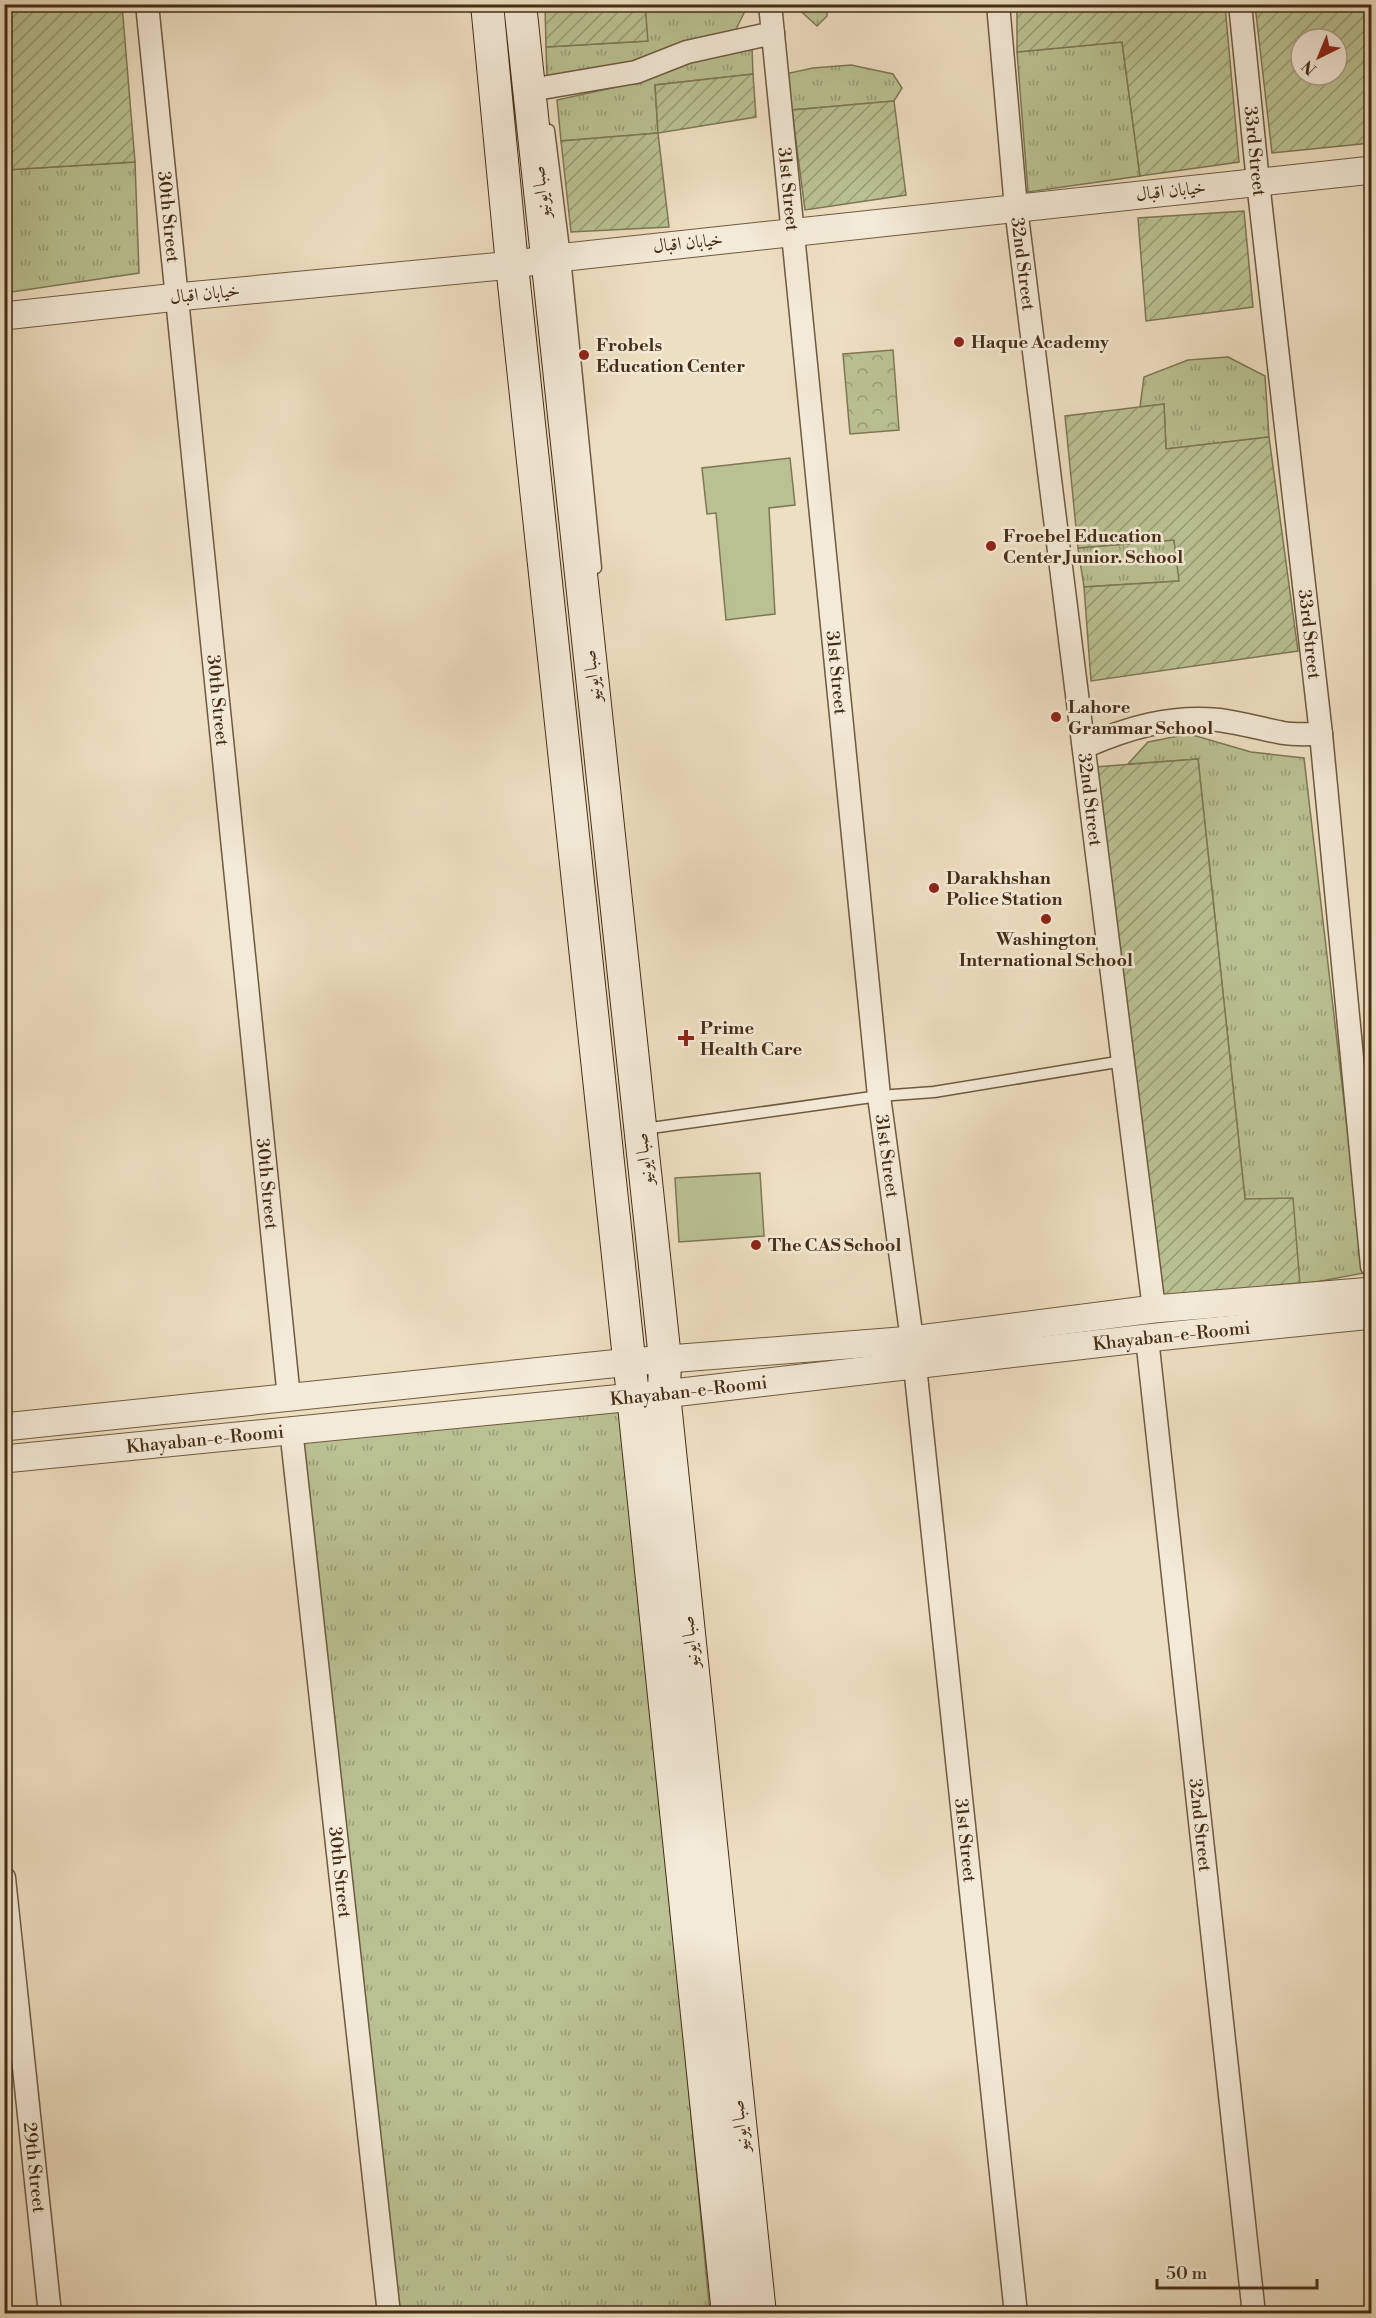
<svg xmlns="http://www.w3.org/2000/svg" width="1376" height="2318" font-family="'Libre Bodoni',Amiri,serif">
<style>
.grass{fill:url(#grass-tufts);stroke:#7e7754;stroke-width:1.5}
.forest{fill:url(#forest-crowns);stroke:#7e7754;stroke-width:1.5}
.garden{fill:url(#garden-furrows);stroke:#7e7754;stroke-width:1.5;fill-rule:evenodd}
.pitch{fill:#b9c192;stroke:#7e7754;stroke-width:1.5}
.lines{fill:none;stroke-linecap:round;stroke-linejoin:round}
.service-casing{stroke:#6e5a40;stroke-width:13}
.minor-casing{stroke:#6e5a40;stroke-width:25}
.tertiary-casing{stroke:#6e5a40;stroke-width:29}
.secondary-casing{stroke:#442d15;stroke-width:34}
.service{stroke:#f3ead7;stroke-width:10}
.minor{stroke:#f3ead7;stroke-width:22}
.tertiary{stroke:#f3ead7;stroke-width:27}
.secondary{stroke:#f3ead7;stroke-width:32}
.poi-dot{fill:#8f2418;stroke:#f3ead7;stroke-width:2}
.labels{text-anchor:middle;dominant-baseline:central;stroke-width:5;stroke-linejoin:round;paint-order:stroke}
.street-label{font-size:18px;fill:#442d15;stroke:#f3ead7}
.poi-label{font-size:18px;font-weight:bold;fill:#442d15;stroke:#f3ead7;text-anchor:start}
</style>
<defs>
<pattern id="grass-tufts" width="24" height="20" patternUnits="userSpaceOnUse" patternTransform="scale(1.5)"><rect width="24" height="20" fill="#b9c192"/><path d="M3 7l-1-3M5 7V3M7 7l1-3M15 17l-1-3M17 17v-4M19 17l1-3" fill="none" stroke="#989d76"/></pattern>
<pattern id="forest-crowns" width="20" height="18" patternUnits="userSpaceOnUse" patternTransform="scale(1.5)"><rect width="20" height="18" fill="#b9c192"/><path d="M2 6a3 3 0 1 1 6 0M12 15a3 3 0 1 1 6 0" fill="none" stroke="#989d76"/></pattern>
<pattern id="garden-furrows" width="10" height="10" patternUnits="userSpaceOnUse" patternTransform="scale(1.5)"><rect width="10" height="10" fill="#b9c192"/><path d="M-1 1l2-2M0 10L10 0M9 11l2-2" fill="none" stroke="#989d76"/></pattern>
</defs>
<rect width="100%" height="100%" fill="#eddfc1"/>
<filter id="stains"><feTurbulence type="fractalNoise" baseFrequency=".00333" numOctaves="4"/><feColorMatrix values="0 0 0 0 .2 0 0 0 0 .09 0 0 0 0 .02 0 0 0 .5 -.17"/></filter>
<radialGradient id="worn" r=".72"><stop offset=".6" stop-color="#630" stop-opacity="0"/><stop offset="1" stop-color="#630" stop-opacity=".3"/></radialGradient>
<path class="grass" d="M645,5H748L734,33L642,63L547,77L546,47L647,41Z
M794,5H827V16L817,26Z
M1122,42L1140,176L1028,192L1017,52Z
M752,47L753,74L655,85L658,133L561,141L557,100L634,83L670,65Z
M851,65L893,74L902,88L894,101L792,110L785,74L813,68Z
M135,162L139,273L5,293V170Z
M1228,357L1265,376L1269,437L1166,449L1164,404L1140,407L1144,377L1188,360Z
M1174,540L1180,581L1084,587L1078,548Z
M1189,734L1251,752L1304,758L1364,1273L1300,1285L1245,1199L1198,759L1128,764L1148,742Z
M623,1406L710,2313H397L302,1439Z"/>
<path class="forest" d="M893,350L899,430L850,434L843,354Z"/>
<path class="garden" d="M5,4L122,5L135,162L5,170Z
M545,5H645L648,41L546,47Z
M1017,5H1225L1239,162L1140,176L1122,42L1017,52Z
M1255,5H1371V143L1272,153ZM1301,39H1337V75H1301Z
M753,74L756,117L658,133L669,227L571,232L561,141L658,133L655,85Z
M894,101L906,195L805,210L792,110Z
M1244,211L1253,307L1146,321L1138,218Z
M1164,404L1166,449L1269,437L1298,651L1091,681L1084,587L1179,581L1174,540L1078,548L1065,416Z
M1198,759L1245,1199L1293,1198L1300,1285L1161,1298L1095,767Z"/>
<path class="pitch" d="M790,458L795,505L769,508L775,614L726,620L716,513L707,514L702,468Z
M760,1173L764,1236L679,1242L675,1178Z"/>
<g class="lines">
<g class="service-casing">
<path id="service" d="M549,130L565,257L596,568
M644,1129L879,1096L934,1092L1123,1061"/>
</g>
<g class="minor-casing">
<g id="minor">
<path id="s1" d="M147,4L289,1398"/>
<path id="s2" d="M770,4L879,1096L912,1340"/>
<path id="s3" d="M998,4L1016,208L1154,1309"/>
<path id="s4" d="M1240,4L1258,182L1321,734L1372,1266"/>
<path d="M530,90L636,72L687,52L773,33"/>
<path d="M1084,747C1127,728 1171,715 1219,720C1241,723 1262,729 1283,733C1295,735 1308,734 1321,734"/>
<path id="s5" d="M1147,1338L1254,2314"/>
<path id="s6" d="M915,1366L1016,2314"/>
<path id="s7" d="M291,1429L389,2314"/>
<path id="s8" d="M4,1878L50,2314"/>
</g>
</g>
<g class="tertiary-casing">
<g id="tertiary">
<path d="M4,316L177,297L512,265L548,259L1372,170"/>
<path d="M4,1427L630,1362L912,1340L1154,1309L1372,1291"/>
<path id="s9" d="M4,1459L664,1394L1147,1338L1372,1315"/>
</g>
</g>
<g class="secondary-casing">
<path id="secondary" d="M487,4L512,265L633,1396L728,2314
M520,4L665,1359L664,1394L760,2314"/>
</g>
<use href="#service" class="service"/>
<use href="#minor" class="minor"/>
<use href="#tertiary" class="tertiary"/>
<use href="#secondary" class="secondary"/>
</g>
<g class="poi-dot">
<circle cx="959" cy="342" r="6"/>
<circle cx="584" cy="355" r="6"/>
<circle cx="991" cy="546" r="6"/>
<circle cx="1056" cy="717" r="6"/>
<circle cx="934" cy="888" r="6"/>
<circle cx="1046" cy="919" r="6"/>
<path d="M683 1029h6v6h6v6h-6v6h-6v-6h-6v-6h6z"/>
<circle cx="756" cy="1245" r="6"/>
</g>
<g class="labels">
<g class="street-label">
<text stroke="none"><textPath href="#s4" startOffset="148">33rd Street</textPath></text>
<text stroke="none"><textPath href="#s2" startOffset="186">31st Street</textPath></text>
<text transform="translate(1171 191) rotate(-6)">خیابان اقبال</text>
<text transform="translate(541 192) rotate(-96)">صبا ایونیو</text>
<text stroke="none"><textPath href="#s1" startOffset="214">30th Street</textPath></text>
<text transform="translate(688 243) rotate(-6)">خیابان اقبال</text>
<text stroke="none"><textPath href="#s3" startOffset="261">32nd Street</textPath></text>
<text transform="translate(205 294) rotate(-6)">خیابان اقبال</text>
<text stroke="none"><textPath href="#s4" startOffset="634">33rd Street</textPath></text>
<text stroke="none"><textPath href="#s2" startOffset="672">31st Street</textPath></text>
<text transform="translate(592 676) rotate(-96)">صبا ایونیو</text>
<text stroke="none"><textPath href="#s1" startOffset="700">30th Street</textPath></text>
<text stroke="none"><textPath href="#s3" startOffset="801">32nd Street</textPath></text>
<text stroke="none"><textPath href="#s2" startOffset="1158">31st Street</textPath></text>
<text transform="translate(644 1159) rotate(-96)">صبا ایونیو</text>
<text stroke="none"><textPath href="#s1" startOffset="1186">30th Street</textPath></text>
<text stroke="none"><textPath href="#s9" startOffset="1174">Khayaban-e-Roomi</textPath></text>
<text stroke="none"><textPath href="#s9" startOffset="688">Khayaban-e-Roomi</textPath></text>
<text stroke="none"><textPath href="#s9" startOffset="202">Khayaban-e-Roomi</textPath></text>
<text transform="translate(690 1642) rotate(-96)">صبا ایونیو</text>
<text stroke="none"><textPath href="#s5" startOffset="490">32nd Street</textPath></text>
<text stroke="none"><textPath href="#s6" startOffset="477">31st Street</textPath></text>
<text stroke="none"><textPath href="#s7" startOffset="446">30th Street</textPath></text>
<text transform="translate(740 2126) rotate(-96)">صبا ایونیو</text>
<text stroke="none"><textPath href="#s8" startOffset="291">29th Street</textPath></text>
</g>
<g class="poi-label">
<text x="971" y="342">Haque Academy</text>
<text x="596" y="345">Frobels<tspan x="596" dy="21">Education Center</tspan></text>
<text x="1003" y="536">Froebel Education<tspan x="1003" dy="21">Center Junior. School</tspan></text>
<text x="1068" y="707">Lahore<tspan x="1068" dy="21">Grammar School</tspan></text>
<text x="946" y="878">Darakhshan<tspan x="946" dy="21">Police Station</tspan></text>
<text x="1046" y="939" text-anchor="middle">Washington<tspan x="1046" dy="21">International School</tspan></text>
<text x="700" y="1028">Prime<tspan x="700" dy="21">Health Care</tspan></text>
<text x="768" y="1245">The CAS School</text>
</g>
</g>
<rect width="1376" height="2318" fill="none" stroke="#eddfc1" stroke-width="24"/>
<rect x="6" y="6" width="1364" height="2306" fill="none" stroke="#442d15" stroke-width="3"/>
<rect x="12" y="12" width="1352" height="2294" fill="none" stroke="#442d15" stroke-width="1.5"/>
<g transform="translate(1319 57) rotate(223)"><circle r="28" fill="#f3ead7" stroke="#ad9e89" stroke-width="1.5"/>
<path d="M0-4.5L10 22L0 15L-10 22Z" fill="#8f2418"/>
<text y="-9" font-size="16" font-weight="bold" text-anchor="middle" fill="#442d15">N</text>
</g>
<path d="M1157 2279v9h160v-9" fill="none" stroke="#442d15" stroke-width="3"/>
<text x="1166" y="2279" font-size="18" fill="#442d15" stroke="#f3ead7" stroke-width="4.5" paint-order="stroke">50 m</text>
<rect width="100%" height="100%" filter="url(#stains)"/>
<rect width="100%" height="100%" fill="url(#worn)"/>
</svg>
